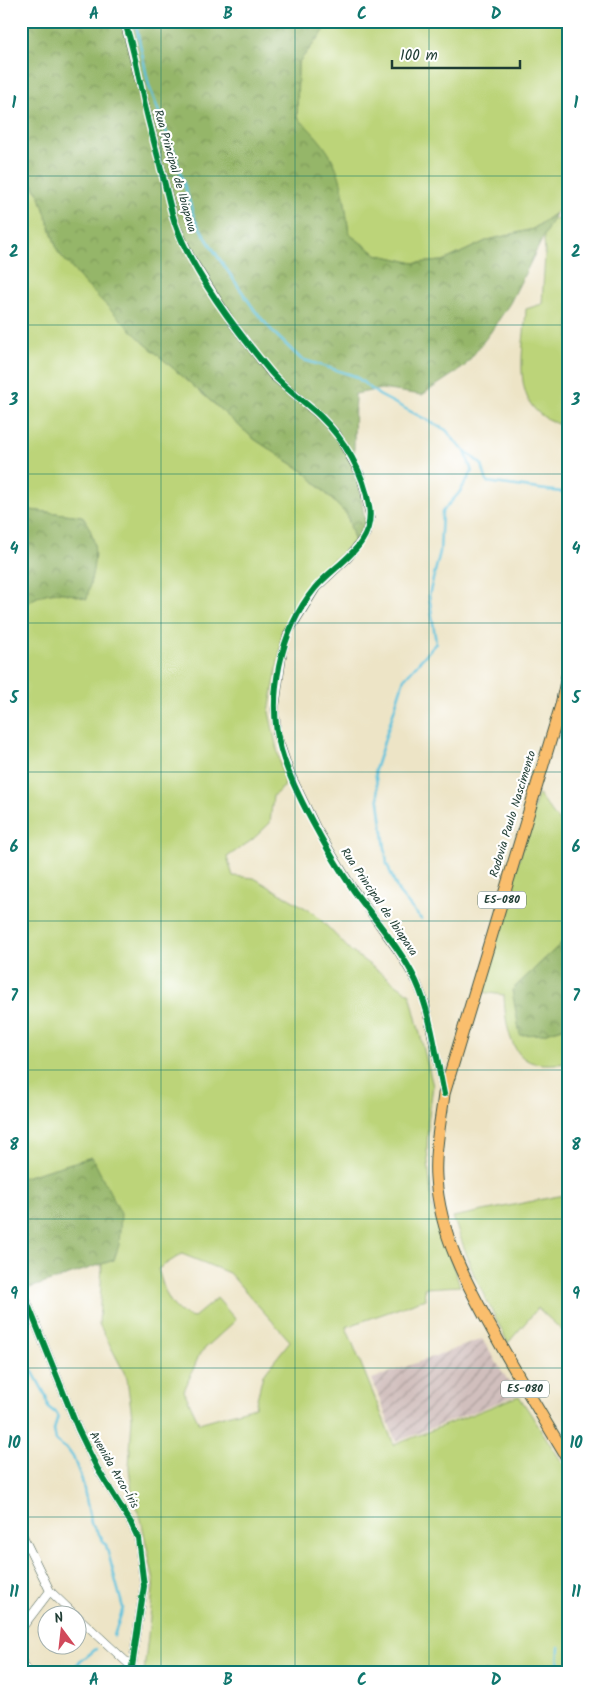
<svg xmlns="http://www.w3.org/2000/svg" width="590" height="1693" font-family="Kalam,sans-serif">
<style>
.industrial{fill:url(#industrial-furrows)}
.grass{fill:#bcd479;stroke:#6e8856;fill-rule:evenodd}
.forest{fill:url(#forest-crowns);stroke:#5a7a4e}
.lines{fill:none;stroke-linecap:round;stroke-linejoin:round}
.stream{stroke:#5ec2dd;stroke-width:2.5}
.minor-casing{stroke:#3e564a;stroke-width:9}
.primary-casing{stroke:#3e564a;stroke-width:13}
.minor{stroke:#fff;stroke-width:8}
.primary{stroke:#fabe6d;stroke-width:11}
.cycleway-casing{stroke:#fff;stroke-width:9}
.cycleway{stroke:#00873e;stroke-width:6}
.grid{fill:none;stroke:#0f766e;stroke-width:1;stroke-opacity:0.55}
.labels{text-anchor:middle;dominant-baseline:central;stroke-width:4.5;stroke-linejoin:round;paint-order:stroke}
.shield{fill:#fff;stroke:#627771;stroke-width:1}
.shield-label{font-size:11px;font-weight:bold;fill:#1f3d34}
.street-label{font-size:12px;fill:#1f3d34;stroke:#fff}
.neatline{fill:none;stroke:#0f766e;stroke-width:2}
.grid-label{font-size:16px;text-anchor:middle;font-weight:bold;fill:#0f766e}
</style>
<defs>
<pattern id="industrial-furrows" width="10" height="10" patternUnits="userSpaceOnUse" patternTransform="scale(1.25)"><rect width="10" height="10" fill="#d1bfbd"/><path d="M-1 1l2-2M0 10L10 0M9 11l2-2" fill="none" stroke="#a99c9a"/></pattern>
<pattern id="forest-crowns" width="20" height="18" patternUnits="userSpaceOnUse" patternTransform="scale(1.25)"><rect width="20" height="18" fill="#95b669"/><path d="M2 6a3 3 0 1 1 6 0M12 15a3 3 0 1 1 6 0" fill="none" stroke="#799557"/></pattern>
</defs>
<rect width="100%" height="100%" fill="#fff"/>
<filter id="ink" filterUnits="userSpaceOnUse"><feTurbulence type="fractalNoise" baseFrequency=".02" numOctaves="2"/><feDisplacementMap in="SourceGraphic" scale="10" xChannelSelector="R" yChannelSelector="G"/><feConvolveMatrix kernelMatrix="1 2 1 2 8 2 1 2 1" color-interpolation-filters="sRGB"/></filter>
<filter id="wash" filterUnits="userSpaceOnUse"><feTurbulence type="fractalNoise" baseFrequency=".0096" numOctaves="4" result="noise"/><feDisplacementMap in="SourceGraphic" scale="20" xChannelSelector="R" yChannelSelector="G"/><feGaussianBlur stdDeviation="1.12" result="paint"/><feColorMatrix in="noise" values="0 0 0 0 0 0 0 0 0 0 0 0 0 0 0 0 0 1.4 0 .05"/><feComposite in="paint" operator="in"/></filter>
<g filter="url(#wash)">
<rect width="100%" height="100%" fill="#ede4c6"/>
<path class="industrial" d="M482,1339L517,1395L396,1442L372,1379Z"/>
<path class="grass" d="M332,21H569V203L533,229L488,240L443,261L414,263L376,254L349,234L343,191L297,117L298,63Z
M21,165L40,197L58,252L87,286L141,340L254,439L306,473L347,515L355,542L318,572L282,640L269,712L285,786L273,796L270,823L252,840L227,857L233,876L254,878L314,913L352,952L410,994L433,1086L428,1121L427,1149L432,1206L460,1286L424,1288L425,1299L346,1327L394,1445L519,1396L569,1473V1672H144L154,1581L141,1519L133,1501L129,1468L132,1417L127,1378L99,1324L102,1264L114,1260L92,1157L21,1178V608C45,588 59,590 87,599L82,516L21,509ZM182,1254L229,1273L290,1341L263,1375L255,1407L199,1423L184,1391L200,1353L236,1320L217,1298L193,1318C169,1311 165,1291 158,1269Z
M569,216V429C560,425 549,421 541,415C511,393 525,341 526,309L542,304L545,255L543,223L554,219Z
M538,794L569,835V936L512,990L517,1010L543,1034L569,1026V1063C557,1064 545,1065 534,1063C508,1057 505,1016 504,995L481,992Z
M569,1194V1337L538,1308L508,1343L474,1275L453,1217Z"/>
<path class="forest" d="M21,21H332L298,63L297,117C341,158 342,177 349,234L376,254L414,263L443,261L488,240L533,229L555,214L510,303L490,333L464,367L422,395L381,389L355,394L354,450L365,523L355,542L347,515L306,473L254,439L141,340L87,286L58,252L40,197L21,165Z
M21,509L82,516C103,544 93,567 87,599C59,590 45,588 21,608Z
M569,936V1026L543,1034L520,1035L512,990Z
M92,1157L121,1214L119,1245L114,1260L21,1291V1178Z"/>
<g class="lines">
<path class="stream" d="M135,21L149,86L175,154L195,220L218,257L256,312L274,333L301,359L355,376L379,395L446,430L458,445L482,465L487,482L569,493
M421,919L399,893L387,864L375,770L404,679L436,643L429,595L440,552L442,512L459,493L472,472L465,451
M567,998L569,997
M21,1350L46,1396L48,1407L58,1415L54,1430L56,1441L68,1450L73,1457L82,1480L91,1523L106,1545L123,1608L114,1636
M80,1672L76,1665L96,1649
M558,1672L559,1647"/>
</g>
</g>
<g filter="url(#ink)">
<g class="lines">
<g class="minor-casing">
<path id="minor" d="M124,21L175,223L191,258L232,323L272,375L321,417L337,434L360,474L365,491L370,518L366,534L348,558L316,588L288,633L283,650L275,709L277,735L290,773L316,827L352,887L398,951L417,983L425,1003L444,1092
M21,1287L78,1429L97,1468L131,1523L138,1538L144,1586L132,1667L135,1672
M21,1532L50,1591L76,1616
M78,1617L132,1667
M21,1629L50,1591
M21,1660L28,1672"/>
</g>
<g class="primary-casing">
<path id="primary" d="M569,667L561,705L444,1094C441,1121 434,1150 436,1177C439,1233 467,1285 494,1333C518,1376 543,1418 569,1461"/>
</g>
<use href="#minor" class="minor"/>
<use href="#primary" class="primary"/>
<g class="cycleway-casing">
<path id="cycleway" d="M124,21C133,44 137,69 142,92C147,118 155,144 161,169C166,187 169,205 175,223C192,273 236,330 270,371C284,388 304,401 320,416C344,439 364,473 369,506C376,546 336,563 315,588C280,631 266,698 281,750C292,790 330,856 354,891C375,920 401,949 416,981C432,1016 436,1057 444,1094
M21,1287L78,1429L97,1468L131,1523L138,1538L144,1586L132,1667L135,1672"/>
</g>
<use href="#cycleway" class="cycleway"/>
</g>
</g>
<path class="grid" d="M161,21V1672M295,21V1672M429,21V1672M21,176H569M21,325H569M21,474H569M21,623H569M21,772H569M21,921H569M21,1070H569M21,1219H569M21,1368H569M21,1517H569"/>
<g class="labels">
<g class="shield">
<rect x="478" y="891.5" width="48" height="17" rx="4"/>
<rect x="501" y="1380.5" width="48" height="17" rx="4"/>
</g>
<g class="shield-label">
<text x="502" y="900">ES-080</text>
<text x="525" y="1389">ES-080</text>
</g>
<g class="street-label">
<text transform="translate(175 171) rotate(74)">Rua Principal de Ibiapava</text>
<text transform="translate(513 814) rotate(-73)">Rodovia Paulo Nascimento</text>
<text transform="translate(379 902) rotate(56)">Rua Principal de Ibiapava</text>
<text transform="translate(114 1470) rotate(60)">Avenida Arco-Íris</text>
</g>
</g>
<rect width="590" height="1693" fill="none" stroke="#fff" stroke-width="55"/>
<g transform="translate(62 1630) rotate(345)"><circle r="24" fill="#ffffff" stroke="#a5b1ae"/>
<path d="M0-4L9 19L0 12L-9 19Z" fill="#d1495b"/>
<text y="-8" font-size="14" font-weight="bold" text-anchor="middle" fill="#1f3d34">N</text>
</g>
<path d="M392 60v8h128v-8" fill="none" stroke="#1f3d34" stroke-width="2.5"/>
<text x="400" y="60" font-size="15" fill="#1f3d34" stroke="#ffffff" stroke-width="4" paint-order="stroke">100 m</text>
<rect x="28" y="28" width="534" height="1638" class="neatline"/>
<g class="grid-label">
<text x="94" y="19">A</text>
<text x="228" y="19">B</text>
<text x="362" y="19">C</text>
<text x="496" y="19">D</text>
<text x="14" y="108">1</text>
<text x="576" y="108">1</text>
<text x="14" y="257">2</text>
<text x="576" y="257">2</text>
<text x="14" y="405">3</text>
<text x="576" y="405">3</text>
<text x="14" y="554">4</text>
<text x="576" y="554">4</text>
<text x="14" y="703">5</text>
<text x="576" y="703">5</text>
<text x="14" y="852">6</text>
<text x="576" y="852">6</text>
<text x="14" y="1001">7</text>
<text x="576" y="1001">7</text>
<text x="14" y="1150">8</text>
<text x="576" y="1150">8</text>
<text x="14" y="1299">9</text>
<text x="576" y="1299">9</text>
<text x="14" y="1448">10</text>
<text x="576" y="1448">10</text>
<text x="14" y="1597">11</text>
<text x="576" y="1597">11</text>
<text x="94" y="1685">A</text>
<text x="228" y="1685">B</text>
<text x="362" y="1685">C</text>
<text x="496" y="1685">D</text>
</g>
</svg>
